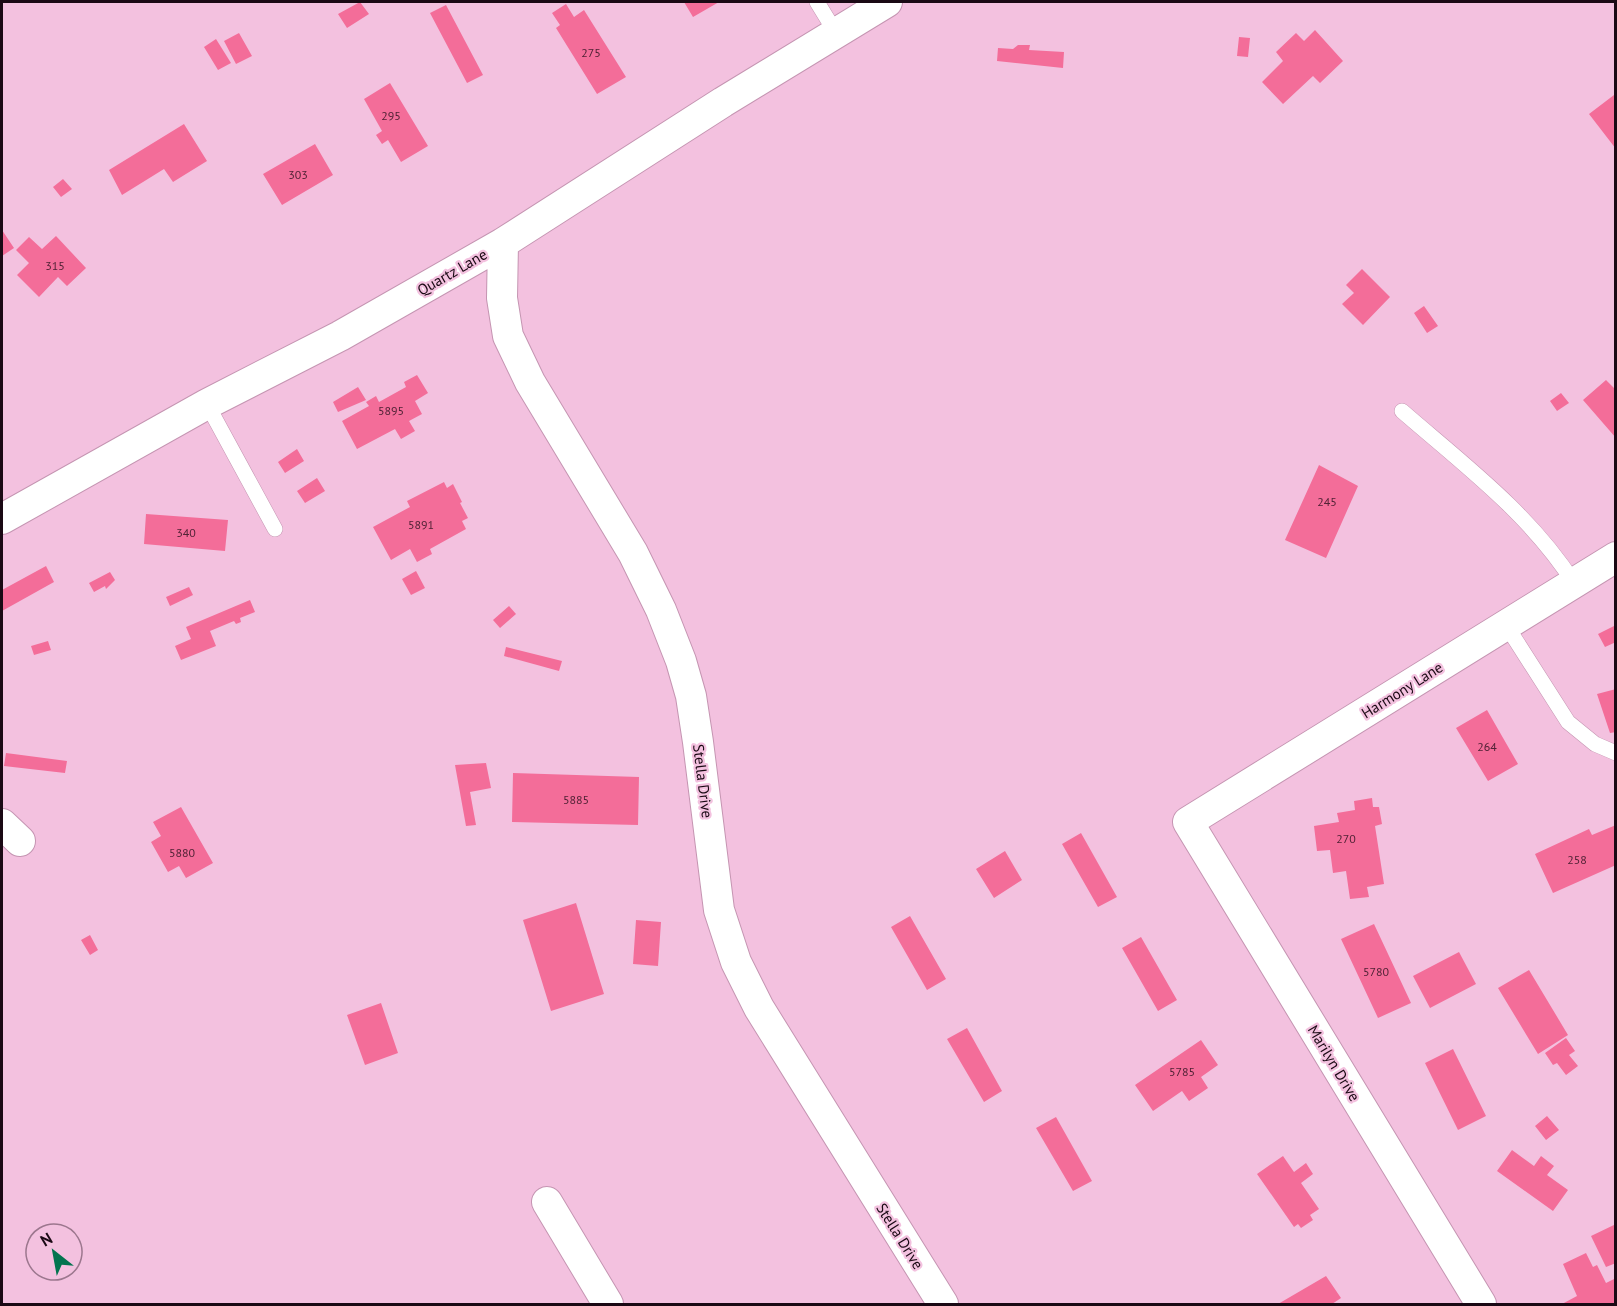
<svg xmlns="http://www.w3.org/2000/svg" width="1617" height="1306" font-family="'PT Sans',sans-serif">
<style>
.building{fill:#f36d99}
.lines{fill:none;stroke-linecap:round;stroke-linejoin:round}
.service-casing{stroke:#c595b2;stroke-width:16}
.minor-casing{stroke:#c595b2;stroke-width:32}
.service{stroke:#fff;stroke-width:15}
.minor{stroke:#fff;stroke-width:30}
.labels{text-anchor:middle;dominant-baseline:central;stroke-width:4.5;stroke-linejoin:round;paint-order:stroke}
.number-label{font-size:12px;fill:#502235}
.street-label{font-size:15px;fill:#1a0914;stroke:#f3c1df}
</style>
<rect width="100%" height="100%" fill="#f3c1df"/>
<path class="building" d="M360,2L369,14L347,28L338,14Z
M684,2H719L693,17Z
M566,4L574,17L584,10L626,77L597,94L556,28L560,25L552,13Z
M446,5L483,75L467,83L430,13Z
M1315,30L1343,61L1320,83L1313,76L1283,104L1262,82L1283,61L1276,52L1296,33L1304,41Z
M239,33L252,56L236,64L224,41Z
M1239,37L1250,38L1248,57L1237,56Z
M216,39L231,63L218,70L204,47Z
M1018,45H1030L1029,50L1064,52L1063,68L997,61L998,48L1013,49Z
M390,83L428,146L401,162L388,140L382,144L376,135L382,131L364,99Z
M1614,95L1616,98V149L1589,114Z
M184,124L207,161L173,182L164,169L122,195L109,170Z
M315,144L333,175L282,205L263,174Z
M63,179L72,189L61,197L53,187Z
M2,230L14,248L2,256Z
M56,236L86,268L67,286L58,277L39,297L17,275L29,263L16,250L29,237L42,249Z
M1362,269L1390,297L1363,325L1342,304L1354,293L1346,285Z
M1424,306L1438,326L1427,333L1414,313Z
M417,375L428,393L415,401L422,414L409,421L415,431L401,439L395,429L357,449L342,421L369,406L366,402L376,396L379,402L406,387L404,382Z
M1606,380L1616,390V438L1583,400Z
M358,387L366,400L338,412L333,402Z
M1561,393L1569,403L1557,411L1550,401Z
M297,449L304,461L285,473L278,462Z
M1319,465L1358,486L1326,558L1285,540Z
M317,478L325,491L305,503L297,491Z
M444,482L447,488L453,484L462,502L460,503L468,518L462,521L466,529L430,549L432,554L417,562L410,549L391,560L373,527L410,507L407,501Z
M146,514L228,520L225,551L144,544Z
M46,566L54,582L2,611V590Z
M416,571L425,588L411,595L402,579Z
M110,572L115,580L106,589L105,586L94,592L89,583Z
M189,587L193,595L170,606L166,597Z
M250,600L255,612L240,618L241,622L236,624L234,621L210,631L216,646L181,660L175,646L191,639L186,627Z
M509,606L516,614L500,628L493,620Z
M1616,625V642L1605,647L1598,634Z
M48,641L51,650L34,655L31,646Z
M506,647L562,661L559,671L504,656Z
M1616,689V732L1610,733L1597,694Z
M1487,710L1518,764L1488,781L1456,728Z
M6,753L67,761L65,773L4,766Z
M486,763L491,788L470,792L476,825L466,826L455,765Z
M513,773L639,777L638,825L512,822Z
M1372,798L1373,807H1379L1382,824L1375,826L1384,884L1367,887L1369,897L1350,899L1346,871L1333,873L1330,850L1317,851L1314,826L1339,822L1337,813L1355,810L1354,801Z
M181,807L213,863L186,878L179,866L168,872L151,842L161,836L153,822Z
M1616,825V865L1553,893L1535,854L1589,829L1592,835Z
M1081,833L1117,897L1098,907L1062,844Z
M1005,851L1022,880L994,898L976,869Z
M576,903L604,994L551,1011L523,920Z
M910,916L946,979L927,990L891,927Z
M636,920L661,922L658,966L633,964Z
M1374,924L1411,1003L1378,1018L1341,939Z
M90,935L98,950L90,955L81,940Z
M1141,937L1177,1000L1158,1011L1122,948Z
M1459,952L1476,984L1430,1008L1413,976Z
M1529,970L1568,1035L1538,1054L1498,988Z
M381,1003L398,1053L365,1065L347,1015Z
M967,1028L1002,1091L984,1102L947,1039Z
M1566,1038L1575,1051L1569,1055L1578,1066L1566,1075L1557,1063L1553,1065L1545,1053Z
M1201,1040L1218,1065L1201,1077L1208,1088L1189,1101L1182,1091L1153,1111L1135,1085Z
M1453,1049L1486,1116L1458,1130L1425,1063Z
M1547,1116L1559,1130L1546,1140L1535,1126Z
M1056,1117L1092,1181L1073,1191L1036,1128Z
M1512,1150L1534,1166L1541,1156L1554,1166L1547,1175L1568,1190L1553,1211L1497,1171Z
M1283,1156L1294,1172L1306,1163L1313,1174L1301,1183L1319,1209L1310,1215L1313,1220L1301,1228L1298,1224L1294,1227L1257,1174Z
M1616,1224V1263L1606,1267L1591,1236Z
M1586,1253L1593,1267L1597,1265L1606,1283L1616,1278V1304H1562L1577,1296L1563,1264Z
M1326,1276L1341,1298L1332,1304H1278Z"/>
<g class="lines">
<g class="service-casing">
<path id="service" d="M817,2L836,33
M207,404L275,529
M1402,411C1463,464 1530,514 1574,583
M1506,625L1568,722L1595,744L1616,753"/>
</g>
<g class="minor-casing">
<path id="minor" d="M503,243L502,298L508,336L530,382L633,553L661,610L681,661L691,696L698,742L719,910L736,962L759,1008L943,1304
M2,519L207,404L340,336L503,243L723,102L887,2
M2,824L20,841
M547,1202L608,1304
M1481,1304L1188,822L1616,557"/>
</g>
<use href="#service" class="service"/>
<use href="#minor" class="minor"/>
</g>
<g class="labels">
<g class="number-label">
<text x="591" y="52">275</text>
<text x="391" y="115">295</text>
<text x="298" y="174">303</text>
<text x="55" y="265">315</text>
<text x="391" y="410">5895</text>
<text x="1327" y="501">245</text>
<text x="421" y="524">5891</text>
<text x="186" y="532">340</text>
<text x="1487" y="746">264</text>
<text x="576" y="799">5885</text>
<text x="1346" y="838">270</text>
<text x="182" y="852">5880</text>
<text x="1577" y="859">258</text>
<text x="1376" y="971">5780</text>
<text x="1182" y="1071">5785</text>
</g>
<g class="street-label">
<text transform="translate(452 272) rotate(-30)">Quartz Lane</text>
<text transform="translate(1402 690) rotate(-32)">Harmony Lane</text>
<text transform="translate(703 781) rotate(83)">Stella Drive</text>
<text transform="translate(1334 1063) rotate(59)">Marilyn Drive</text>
<text transform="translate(900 1236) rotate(58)">Stella Drive</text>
</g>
</g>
<rect width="1617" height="1306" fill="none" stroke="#1a0914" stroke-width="6"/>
<g transform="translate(54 1252) rotate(329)"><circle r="28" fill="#f3c1df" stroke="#9c778e" stroke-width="1.5"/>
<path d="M0-4.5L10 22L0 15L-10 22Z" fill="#02744e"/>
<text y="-9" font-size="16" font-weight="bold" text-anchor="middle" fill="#1a0914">N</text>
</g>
</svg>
